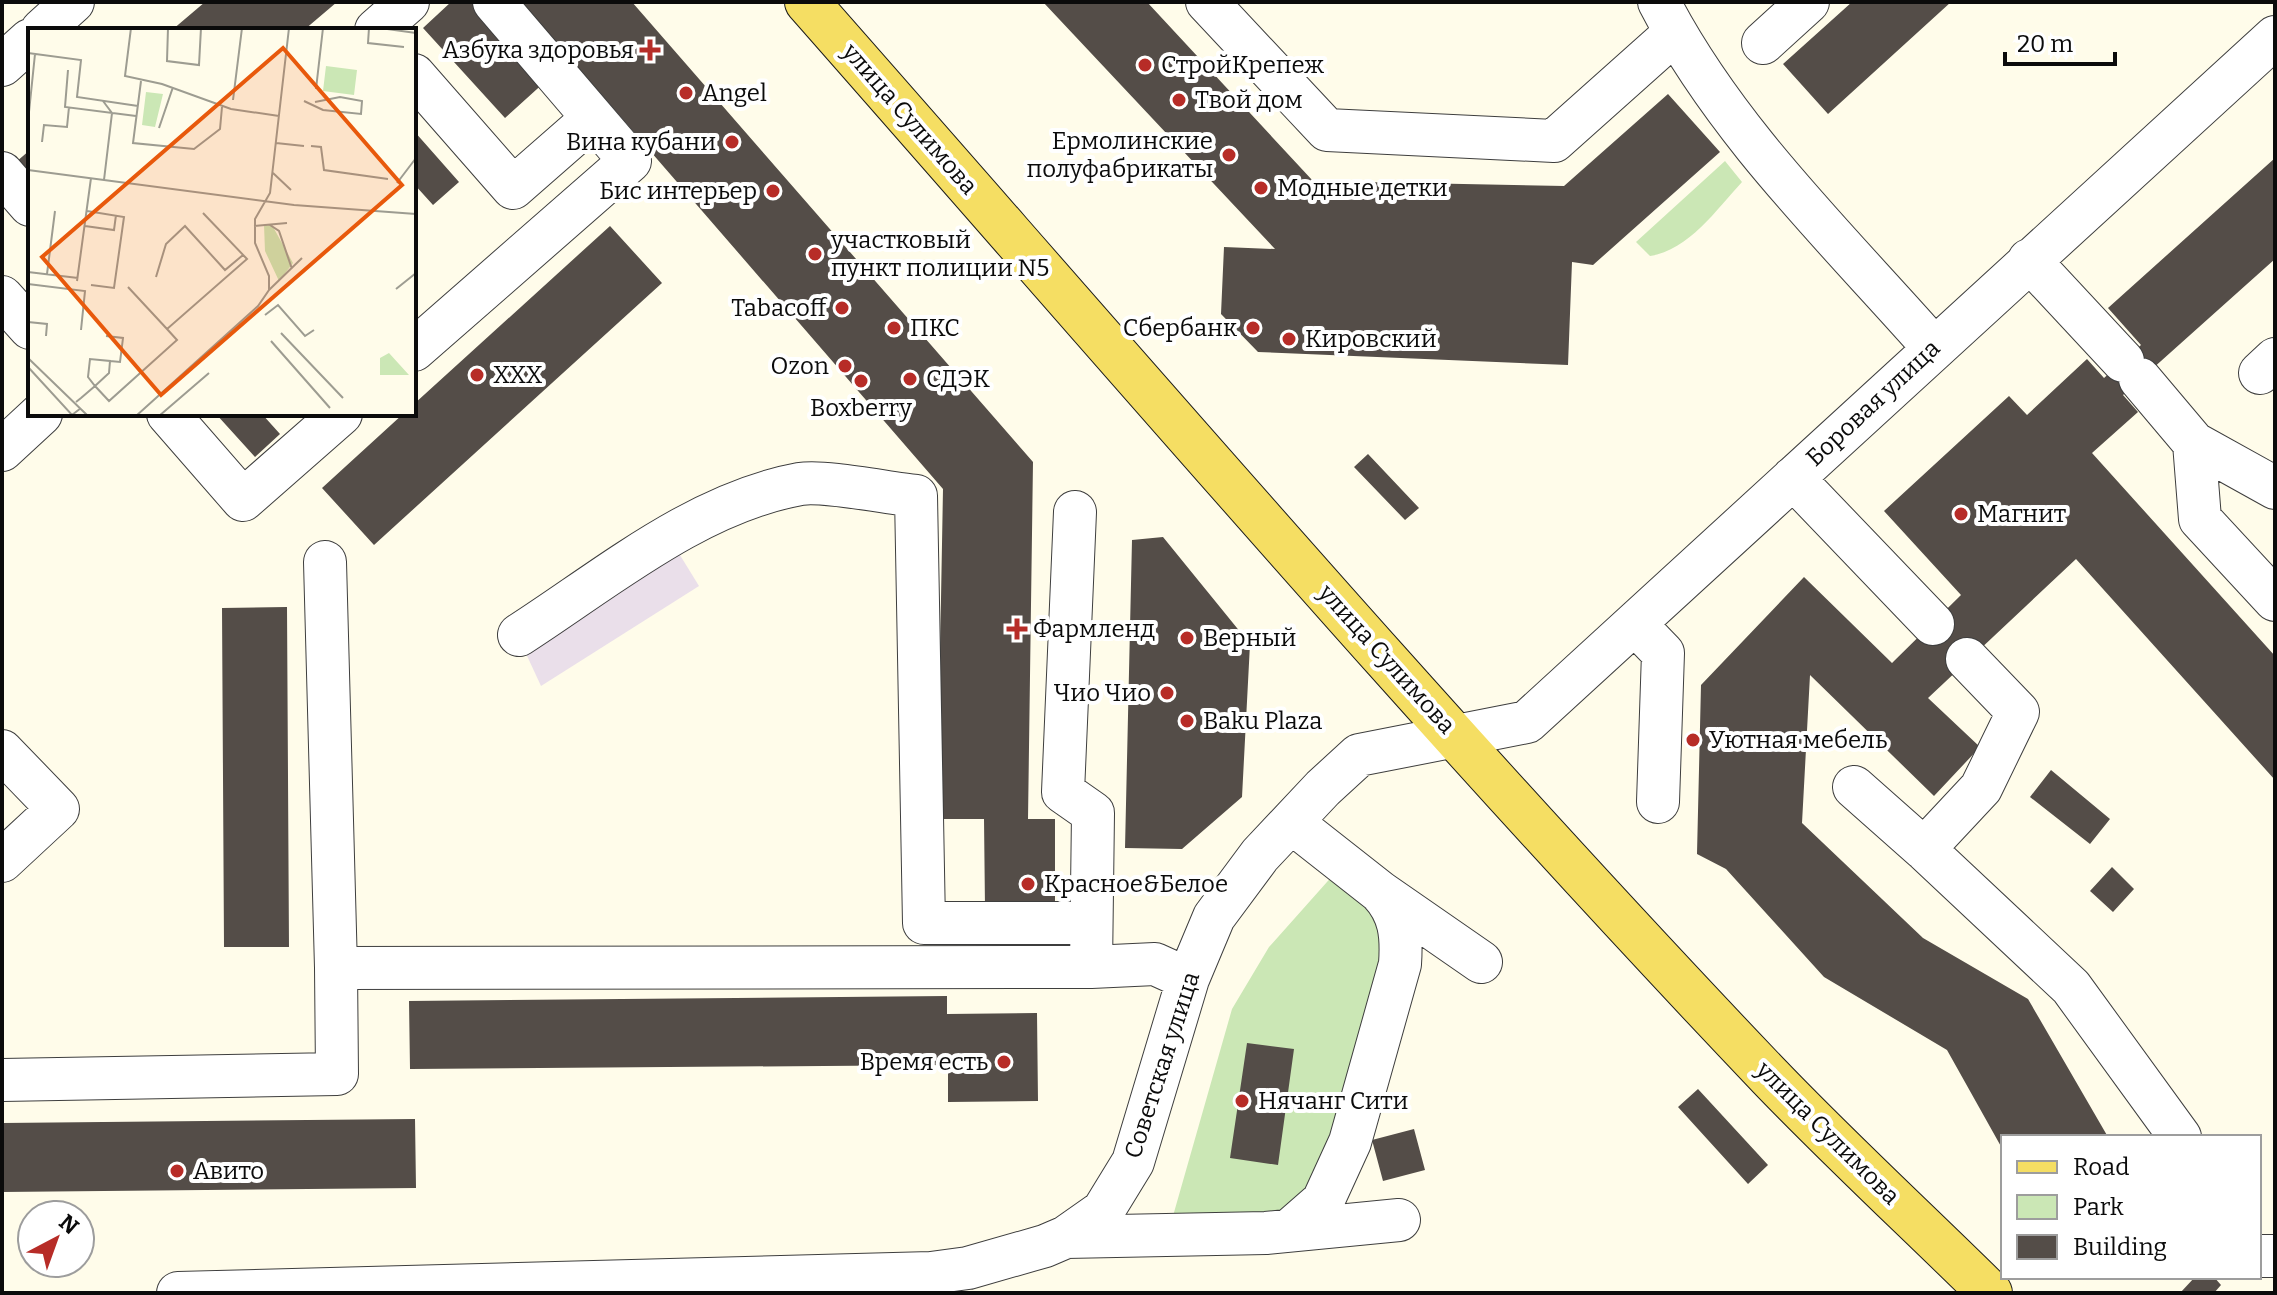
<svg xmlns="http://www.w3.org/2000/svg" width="2277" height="1295" font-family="Bitter,serif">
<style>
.industrial{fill:#eadfea}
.green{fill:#cbe7b5}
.building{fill:#544d48}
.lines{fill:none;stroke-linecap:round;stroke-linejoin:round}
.minor-casing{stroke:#3e3e3e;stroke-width:44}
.major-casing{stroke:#1c1c1c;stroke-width:46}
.minor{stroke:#fff;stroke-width:42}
.major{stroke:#f5de63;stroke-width:44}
.poi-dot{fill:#b72c27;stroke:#fff;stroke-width:3}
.labels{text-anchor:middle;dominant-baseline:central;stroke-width:8;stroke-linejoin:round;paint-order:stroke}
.poi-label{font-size:24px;fill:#0b0b0b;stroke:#fff;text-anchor:start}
.street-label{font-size:24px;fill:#0b0b0b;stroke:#fff}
.inset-road{fill:none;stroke:#9d9c91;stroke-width:2}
.view{fill:#e8590c;fill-opacity:0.15;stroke:#e8590c;stroke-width:4}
.inset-edge{fill:none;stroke:#0b0b0b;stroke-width:4}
</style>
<rect width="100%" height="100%" fill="#fffcea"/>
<path class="industrial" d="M675,547L699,586L541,686L522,645Z"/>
<path class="green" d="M1725,161L1742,182C1716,210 1689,250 1650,256L1636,242Z
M1343,864L1398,921L1323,1201L1167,1237L1232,1009L1269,947Z"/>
<path class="building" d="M205,2H337L304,30H172Z
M451,2H475L547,80L505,118L423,28Z
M521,2H632L1033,462L1028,819H1055V908H985L984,819H937L943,489Z
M1043,2H1147L1313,181L1564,186L1668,94L1720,152L1593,265L1572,262L1568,365L1258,352L1221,314L1224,247L1275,249Z
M1852,2H1951L1828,114L1783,64Z
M414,131L459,182L433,205L414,184Z
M30,150V179L16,162Z
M2275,158V259L2123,395L2138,412L2092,453L2275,656V780L2076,559L1928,698L1980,747L1934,796L1810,675L1802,823L1923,938L2028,999L2108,1137H2003V1150L1947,1050L1824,977L1726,869L1697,854L1701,685L1804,577L1892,663L1961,595L1884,511L2009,396L2027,415L2087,359L2104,378L2141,345L2108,308Z
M610,226L662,283L374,545L322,488L403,414H414V404Z
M216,414H262L280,434L255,457Z
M1368,454L1419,508L1405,520L1354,467Z
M1163,537L1250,644L1242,797L1182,849L1125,848L1132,540Z
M287,607L289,947H224L222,608Z
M2051,770L2110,819L2090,844L2030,797Z
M2112,867L2134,889L2113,912L2090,891Z
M947,996V1014L1037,1013L1038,1101L948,1102V1065L410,1069L409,1001Z
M1247,1043L1294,1049L1278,1165L1230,1158Z
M1698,1089L1768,1165L1748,1184L1678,1107Z
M415,1119L416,1188L2,1192V1123Z
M1414,1129L1425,1170L1383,1181L1372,1140Z
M2195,1277H2214L2221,1285L2214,1293H2180Z"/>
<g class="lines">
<g class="minor-casing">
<path id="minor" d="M1207,2L1327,130L1554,141L1675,33
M1659,2C1726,132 1837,238 1933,347
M42,30L73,2
M376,30L408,2
M1763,43L1808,2
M2,65L30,40
M414,75L513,188L593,118
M2,173L30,205
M2029,260L2123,361
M2,297L30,328
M414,350L630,161L494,2
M2260,373L2275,359
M2140,379L2194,443L2275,488
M168,414L243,500L341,414
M2194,443L2200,519L2275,600
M2,450L41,414
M1793,478L1933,624
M325,562L336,968
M1635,624L1663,653L1658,802
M519,635C606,579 696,503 800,484C825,480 887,493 916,496L924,923H1091
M1967,659L2018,712L1981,788L1924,849L2071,987L2180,1137
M2,751L58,809L2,861
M1854,787L1924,849
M1291,822L1380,892L1481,962
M1091,967L1155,964L1188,979
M2,1080L337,1074L336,968L1091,967L1093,813L1063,792L1075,512
M1291,1229L1323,1201L1350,1142L1400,964C1402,936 1400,913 1380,892
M1066,1237L1266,1233L1399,1220
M2259,1256H2275
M178,1293L931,1273L968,1268L1045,1246L1066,1237L1103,1211L1133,1162L1188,979L1214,917L1260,855L1323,788L1359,755L1527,722L2275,37"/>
</g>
<g class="major-casing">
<path id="major" d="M807,2C1125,363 1438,729 1770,1077C1841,1151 1917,1221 1990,1293"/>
</g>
<use href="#minor" class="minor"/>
<use href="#major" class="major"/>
</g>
<g class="poi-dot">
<path d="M646 38h8v8h8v8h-8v8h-8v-8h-8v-8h8z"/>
<circle cx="1145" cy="65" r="8"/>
<circle cx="686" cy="93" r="8"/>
<circle cx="1179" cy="100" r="8"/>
<circle cx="732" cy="142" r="8"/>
<circle cx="1229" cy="155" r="8"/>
<circle cx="1261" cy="188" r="8"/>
<circle cx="773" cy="191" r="8"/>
<circle cx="815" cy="254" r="8"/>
<circle cx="842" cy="308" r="8"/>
<circle cx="894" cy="328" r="8"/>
<circle cx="1253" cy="328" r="8"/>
<circle cx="1289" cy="339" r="8"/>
<circle cx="845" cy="366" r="8"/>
<circle cx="477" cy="375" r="8"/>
<circle cx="910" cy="379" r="8"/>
<circle cx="861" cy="381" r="8"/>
<circle cx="1961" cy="514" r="8"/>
<path d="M1013 617h8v8h8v8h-8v8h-8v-8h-8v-8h8z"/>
<circle cx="1187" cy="638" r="8"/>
<circle cx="1167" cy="693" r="8"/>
<circle cx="1187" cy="721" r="8"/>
<circle cx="1693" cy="740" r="8"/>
<circle cx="1028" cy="884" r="8"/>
<circle cx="1004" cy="1062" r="8"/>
<circle cx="1242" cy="1101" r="8"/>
<circle cx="177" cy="1171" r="8"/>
</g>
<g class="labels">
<g class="poi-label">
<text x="634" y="50" text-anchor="end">Азбука здоровья</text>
<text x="1161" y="65">СтройКрепеж</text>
<text x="702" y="93">Angel</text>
<text x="1195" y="100">Твой дом</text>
<text x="1213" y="141" text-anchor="end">Ермолинские<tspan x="1213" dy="28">полуфабрикаты</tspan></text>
<text x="716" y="142" text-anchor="end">Вина кубани</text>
<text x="1277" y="188">Модные детки</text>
<text x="757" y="191" text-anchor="end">Бис интерьер</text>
<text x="831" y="240">участковый<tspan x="831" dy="28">пункт полиции N5</tspan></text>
<text x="826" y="308" text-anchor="end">Tabacoff</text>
<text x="910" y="328">ПКС</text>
<text x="1237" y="328" text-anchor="end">Сбербанк</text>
<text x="1305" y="339">Кировский</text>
<text x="829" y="366" text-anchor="end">Ozon</text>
<text x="493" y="375">XXX</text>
<text x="926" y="379">СДЭК</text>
<text x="861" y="408" text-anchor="middle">Boxberry</text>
<text x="1977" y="514">Магнит</text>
<text x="1033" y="629">Фармленд</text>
<text x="1203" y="638">Верный</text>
<text x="1151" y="693" text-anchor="end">Чио Чио</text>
<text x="1203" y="721">Baku Plaza</text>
<text x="1709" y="740">Уютная мебель</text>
<text x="1044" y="884">Красное&amp;Белое</text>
<text x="988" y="1062" text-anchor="end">Время есть</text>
<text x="1258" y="1101">Нячанг Сити</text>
<text x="193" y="1171">Авито</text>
</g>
<g class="street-label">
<text transform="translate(910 119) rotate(49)">улица Сулимова</text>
<text transform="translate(1873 403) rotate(-43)">Боровая улица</text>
<text transform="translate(1387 659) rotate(48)">улица Сулимова</text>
<text transform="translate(1162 1065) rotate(-72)">Советская улица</text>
<text transform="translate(1828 1133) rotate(45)">улица Сулимова</text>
</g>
</g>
<g transform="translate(28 28)">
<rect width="388" height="388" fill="#fffcea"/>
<path d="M298,38L329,42L326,67L295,63ZM118,64L135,66L127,99L114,97ZM236,197H244L265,235L251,253L237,223ZM361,325L381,347H352V330Z" fill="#cbe7b5"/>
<path class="inset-road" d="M103,0L97,48L134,56L203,81L251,88M140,0L139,33L171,37L173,0M341,0L340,15L376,19M352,0L388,5M0,25L53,32L49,69L110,78M40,42L37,79L108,88M113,53L105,115L166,121L192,101L194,79M288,61L295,0M205,72L214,0M75,73L84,85L76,152M276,73L295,82L333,86L334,73L312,69L287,74M1,84L7,26M131,100L145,59M14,114L16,97L39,99L41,79M248,115L276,118M283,118L293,119L296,142L360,151M0,142L266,177L388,186M245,145L263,162M369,155L388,130M59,183L96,189L86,260L63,257M242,197L251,203L264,241M57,198L86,202L88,187M226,198L259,195M0,244L50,250M19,246L27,183M128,249L138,216L157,198L197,242L215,227M49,253L63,150M0,256L57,263L53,302M100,259L139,301M368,261L388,245M241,262L274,230M237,287L250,277L277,308L286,302M0,294L19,296L18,308M253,305L315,370M78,308L95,310L92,334L82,333M243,313L302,380M0,330L60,388M0,339L44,387L53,380M48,374L53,370L67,358L81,345L82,333L62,331L60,349L67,358L81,373L149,312L139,301L219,231L175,185M108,388L230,278L241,262V248L227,215V191L242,165L261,0M131,388L181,345"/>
<path class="view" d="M255,20L374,157L133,367L14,229Z"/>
<rect width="388" height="388" class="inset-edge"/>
</g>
<rect width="2277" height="1295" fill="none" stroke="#0b0b0b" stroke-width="8"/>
<rect x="2001" y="1135" width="260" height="144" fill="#ffffff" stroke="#9d9d9d" stroke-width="2"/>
<rect x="2017" y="1161" width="40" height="12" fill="#f5de63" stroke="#9d9d9d" stroke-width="2"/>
<text x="2073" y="1175" font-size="24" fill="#0b0b0b">Road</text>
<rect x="2017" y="1195" width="40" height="24" fill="#cbe7b5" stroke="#9d9d9d" stroke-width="2"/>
<text x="2073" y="1215" font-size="24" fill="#0b0b0b">Park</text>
<rect x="2017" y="1235" width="40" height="24" fill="#544d48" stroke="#9d9d9d" stroke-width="2"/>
<text x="2073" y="1255" font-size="24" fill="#0b0b0b">Building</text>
<g transform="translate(56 1239) rotate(41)"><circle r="38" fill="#ffffff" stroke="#9d9d9d" stroke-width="2"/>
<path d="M0-6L14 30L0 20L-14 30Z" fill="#b72c27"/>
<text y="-12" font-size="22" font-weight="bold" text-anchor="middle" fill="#0b0b0b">N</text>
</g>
<path d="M2005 52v12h110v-12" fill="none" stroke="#0b0b0b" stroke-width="4"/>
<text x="2017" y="52" font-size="24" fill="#0b0b0b" stroke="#ffffff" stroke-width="6" paint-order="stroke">20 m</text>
</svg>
